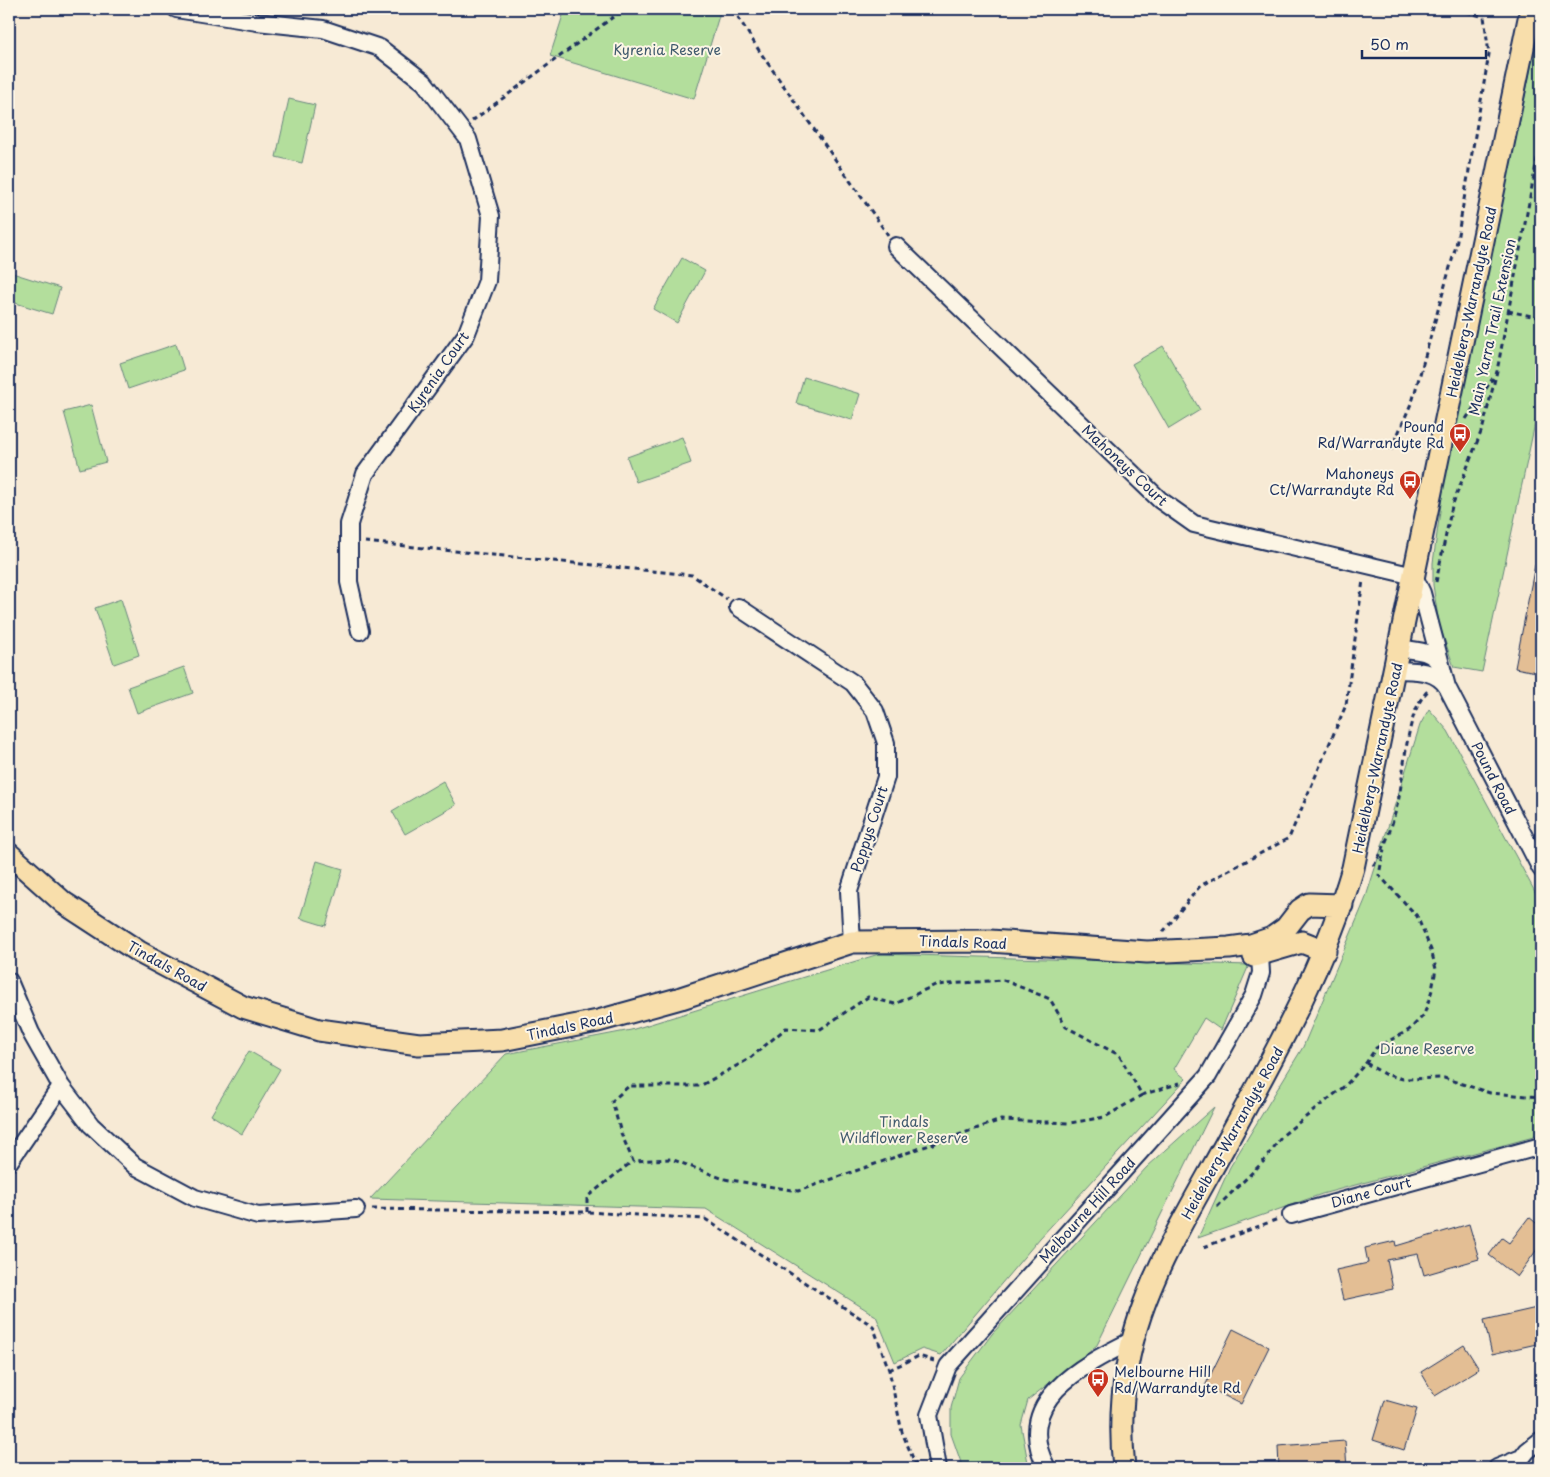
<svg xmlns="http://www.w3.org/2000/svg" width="1550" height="1477" font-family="'Playpen Sans',sans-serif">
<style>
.green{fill:#b3de9c;stroke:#67867d}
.building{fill:#e3be94;stroke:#1b2f5e}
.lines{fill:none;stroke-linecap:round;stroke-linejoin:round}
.minor-casing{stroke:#1b2f5e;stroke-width:20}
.major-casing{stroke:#1b2f5e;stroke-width:25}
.path{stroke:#1b2f5e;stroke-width:3;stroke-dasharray:5 4;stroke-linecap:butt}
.minor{stroke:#fcf5e5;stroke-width:16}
.major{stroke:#f8deab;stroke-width:21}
.labels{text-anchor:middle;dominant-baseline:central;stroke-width:4;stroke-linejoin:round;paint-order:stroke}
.park-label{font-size:14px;fill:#415b6e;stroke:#fcf5e5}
.street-label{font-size:14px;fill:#1b2f5e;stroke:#fcf5e5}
.poi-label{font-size:14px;fill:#1b2f5e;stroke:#fcf5e5;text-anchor:end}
</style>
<rect width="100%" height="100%" fill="#f7ead5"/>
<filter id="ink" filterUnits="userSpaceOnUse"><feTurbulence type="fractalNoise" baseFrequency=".02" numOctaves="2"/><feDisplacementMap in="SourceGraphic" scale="10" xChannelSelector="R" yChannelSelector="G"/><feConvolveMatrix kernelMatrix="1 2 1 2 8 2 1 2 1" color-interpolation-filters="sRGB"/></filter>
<g filter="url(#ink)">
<path class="green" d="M565,9H721L694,99L550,56Z
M1541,20V395L1482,672L1454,667L1439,624L1433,585V563L1445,474Z
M289,99L315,105L302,163L276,157Z
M682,258L705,271L677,323L653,309Z
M9,272L60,288L52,314L9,301Z
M176,344L184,370L128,389L120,363Z
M1163,346L1200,410L1169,429L1132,364Z
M804,377L860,394L852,420L796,403Z
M91,405L106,462L80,469L64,412Z
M682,437L691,463L636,482L627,457Z
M121,599L139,655L114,664L95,608Z
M184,667L193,693L137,713L128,687Z
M1429,709L1448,731L1541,903V1135L1322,1194L1198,1238L1230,1167L1303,1047L1365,900L1420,725Z
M443,781L456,805L405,834L392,811Z
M317,861L343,869L326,926L300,918Z
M879,954L1249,965L1221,1030L1204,1018L1174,1069L1186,1079L1040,1238L941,1355L922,1349L895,1362L876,1316L706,1209L370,1199L506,1054L631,1030Z
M249,1051L280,1069L242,1134L211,1115Z
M1214,1107L1097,1345L1028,1400L1021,1425L1029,1468H963L951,1434V1408L959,1378L992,1334L1147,1167Z"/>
<path class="building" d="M1535,565L1541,566V673L1515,668Z
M1529,1217L1541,1227V1244L1517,1277L1489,1255L1502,1238L1509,1243Z
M1469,1224L1479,1259L1424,1275L1418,1254L1387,1260L1393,1289L1343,1300L1336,1270L1368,1263L1365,1248L1395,1241L1396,1246Z
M1541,1307V1343L1492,1354L1484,1320Z
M1233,1329L1269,1347L1241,1404L1205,1386Z
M1464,1345L1479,1369L1435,1396L1421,1372Z
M1385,1400L1417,1409L1404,1450L1373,1440Z
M1345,1441L1347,1468H1279L1278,1446Z"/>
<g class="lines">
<g class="minor-casing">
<path id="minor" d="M176,9L257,22L323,29L380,48L424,82L468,139L491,216L487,281L466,335L365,474L349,524V582L360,631
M896,246L1160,500L1194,524L1414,576L1422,593L1447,687L1541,869
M738,607L853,683L875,711L886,743V777L849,891L852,942
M1400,649C1415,650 1434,650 1441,667
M1396,670C1414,671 1436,669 1447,687
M9,981L31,1033L61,1086L91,1125L135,1166L195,1198L258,1216L356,1209
M9,1162L61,1086
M1291,1215L1541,1146
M938,1468L929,1415L948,1366L1208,1076L1254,995L1261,973L1260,955
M1047,1468C1011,1402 1081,1366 1131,1341
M1497,1468L1519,1459
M1514,1468L1527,1451L1541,1440"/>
</g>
<g class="major-casing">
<path id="major" d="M9,854L64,903L139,952L243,1007L319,1030L419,1044L502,1040L598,1021L681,998L852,942L990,941L1147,952L1229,948L1251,945L1272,938L1286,928L1300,910L1309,904L1342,905
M1254,956L1302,942L1325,951
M1124,1468C1109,1332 1168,1250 1230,1136C1278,1049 1325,964 1353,868L1531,9"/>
</g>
<path class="path" d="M733,9L760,52L888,235
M1458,9L1484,17
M472,121L624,9
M1508,311L1541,318
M1466,419L1493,378
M1391,450L1413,399L1456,246L1489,54L1483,9
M365,542L692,575L727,599
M1436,582L1452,506L1483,427L1497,371L1541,139
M1373,866C1386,848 1392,825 1398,802C1405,772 1405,709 1430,689
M1163,932L1200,886L1289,838L1346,705L1363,580
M1366,1063L1384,1074L1403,1079L1444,1078L1490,1093L1541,1097
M1142,1095L1105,1117L1070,1123L1001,1120L798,1191L724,1179L671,1159L633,1161L621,1133L612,1101L629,1086H700L749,1059L786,1028L819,1030L868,997L895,1004L935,985L1003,980L1050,999L1066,1027L1119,1055L1142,1095L1180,1083
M1217,1207L1263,1162L1283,1135L1346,1085L1366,1063L1376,1048L1409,1030L1424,1015L1432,990L1436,969L1431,950L1417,916L1379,875L1384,849
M372,1209L587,1212L705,1219L873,1326L889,1370L902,1432L917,1468
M587,1212V1197L633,1161
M1204,1247L1278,1219
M889,1370L919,1356L934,1361"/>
<use href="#minor" class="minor"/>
<use href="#major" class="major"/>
</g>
</g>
<defs>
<g id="bus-pin" transform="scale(1.125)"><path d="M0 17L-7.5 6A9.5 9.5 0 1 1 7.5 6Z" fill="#c8321e" stroke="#fcf5e5"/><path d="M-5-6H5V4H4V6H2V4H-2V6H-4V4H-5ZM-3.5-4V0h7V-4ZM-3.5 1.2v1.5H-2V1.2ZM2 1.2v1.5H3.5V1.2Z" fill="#fff"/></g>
</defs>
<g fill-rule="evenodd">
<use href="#bus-pin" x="1460" y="434"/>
<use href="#bus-pin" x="1410" y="481"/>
<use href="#bus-pin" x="1098" y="1379"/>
</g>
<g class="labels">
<g class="park-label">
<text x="667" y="49">Kyrenia Reserve</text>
<text x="1427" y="1048">Diane Reserve</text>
<text x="904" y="1121">Tindals<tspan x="904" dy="16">Wildflower Reserve</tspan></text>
</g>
<g class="street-label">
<text transform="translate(1471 302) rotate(-78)">Heidelberg-Warrandyte Road</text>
<text transform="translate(1492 327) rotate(-78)">Main Yarra Trail Extension</text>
<text transform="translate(438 372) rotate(-55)">Kyrenia Court</text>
<text transform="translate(1125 465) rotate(43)">Mahoneys Court</text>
<text transform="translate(1377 758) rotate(-78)">Heidelberg-Warrandyte Road</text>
<text transform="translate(1494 778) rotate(63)">Pound Road</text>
<text transform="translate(869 829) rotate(-72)">Poppys Court</text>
<text transform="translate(963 942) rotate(2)">Tindals Road</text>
<text transform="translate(167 966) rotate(29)">Tindals Road</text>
<text transform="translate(570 1026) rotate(-12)">Tindals Road</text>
<text transform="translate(1232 1133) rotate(-61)">Heidelberg-Warrandyte Road</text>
<text transform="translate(1371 1192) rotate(-15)">Diane Court</text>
<text transform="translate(1087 1210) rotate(-48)">Melbourne Hill Road</text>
</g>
<g class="poi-label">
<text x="1444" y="426">Pound<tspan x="1444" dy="16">Rd/Warrandyte Rd</tspan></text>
<text x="1394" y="473">Mahoneys<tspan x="1394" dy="16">Ct/Warrandyte Rd</tspan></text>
<text x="1114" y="1371" text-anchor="start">Melbourne Hill<tspan x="1114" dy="16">Rd/Warrandyte Rd</tspan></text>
</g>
</g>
<rect width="1550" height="1477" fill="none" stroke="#fcf5e5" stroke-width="30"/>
<rect x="15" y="15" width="1520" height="1447" fill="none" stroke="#1b2f5e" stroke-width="2" filter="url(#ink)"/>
<path d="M1362 50v8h124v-8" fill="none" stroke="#1b2f5e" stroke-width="2.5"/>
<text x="1370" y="50" font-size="15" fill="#1b2f5e" stroke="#fcf5e5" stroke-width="4" paint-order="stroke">50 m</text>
</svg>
